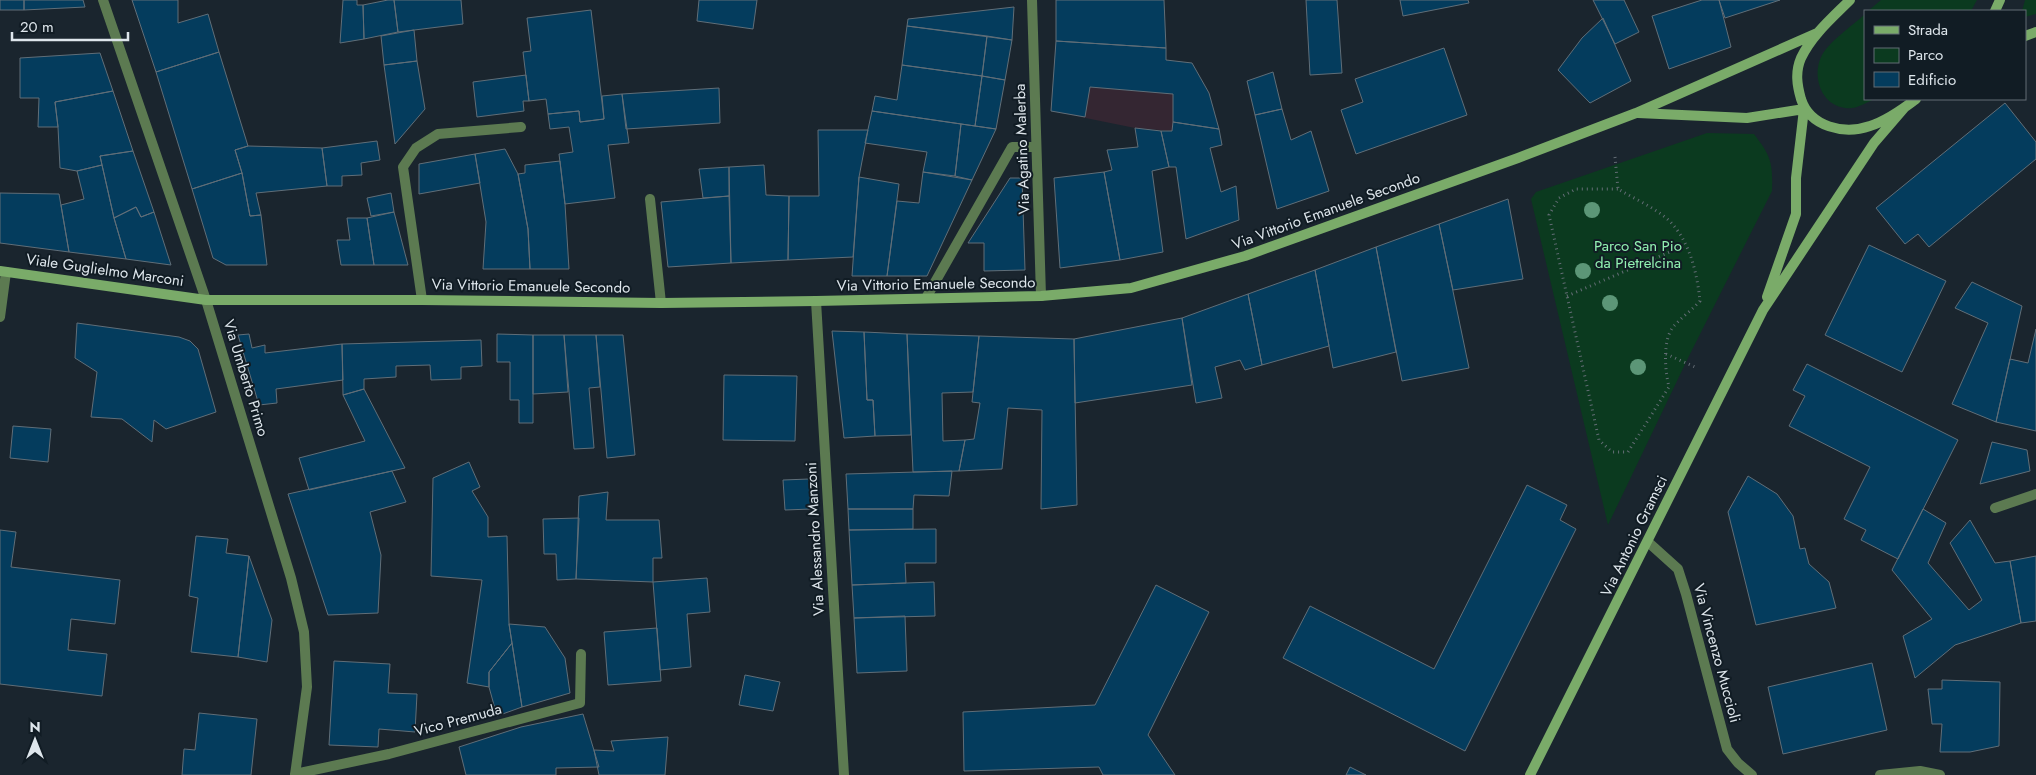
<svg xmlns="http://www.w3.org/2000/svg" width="2036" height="775" font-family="Jost,sans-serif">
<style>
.education{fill:#342632}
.green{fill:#0b3a1f}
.building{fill:#043c5d;stroke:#606e78}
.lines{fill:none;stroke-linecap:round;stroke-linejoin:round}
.path{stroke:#636d75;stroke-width:3;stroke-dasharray:1 4;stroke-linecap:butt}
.minor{stroke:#5c7a51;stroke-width:10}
.tertiary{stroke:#5c7a51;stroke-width:10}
.secondary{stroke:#7aab69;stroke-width:10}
.tree{fill:#5c9677}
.labels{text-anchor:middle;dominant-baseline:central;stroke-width:4;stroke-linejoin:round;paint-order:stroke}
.street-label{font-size:15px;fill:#dee6ec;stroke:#111c24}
.park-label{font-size:15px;fill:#92f2b2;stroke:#111c24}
</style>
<rect width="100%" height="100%" fill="#1a252e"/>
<path class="education" d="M1056,41L1166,60L1192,63L1209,93L1219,129L1174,122L1172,131L1135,128L1051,111Z"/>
<path class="green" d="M1881,0H1977L1971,11H1868Z
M2025,0H2036V14L2025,17V11H2022Z
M1865,14V99H1874C1866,103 1855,110 1845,108C1821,105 1812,77 1821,57C1828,42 1852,26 1865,14Z
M1707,133L1754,134C1771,156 1773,163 1772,191L1689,356L1608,525L1531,199L1536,192Z"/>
<path class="building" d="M0,0H24V10H0Z
M24,0H83L85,7L24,10Z
M132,0H178V23L208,14L219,52L156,72Z
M343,0H357V5H363L364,39L340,43Z
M388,0H394L398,32L364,39L363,5Z
M394,0H461L463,24L398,32Z
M699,0H757L753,29L697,21Z
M1056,0H1164L1166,48L1056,41Z
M1306,0H1337L1342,73L1310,75Z
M1400,0H1468L1469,3L1403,16Z
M1593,0H1624L1639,32L1615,44Z
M1702,0H1719L1731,47L1669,69L1652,16Z
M1719,0H1780L1725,18Z
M1014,7L1012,40L907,26L908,19Z
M591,10L604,119L580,122L579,111L548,114L546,99L529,101L523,52L531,51L527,18Z
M1603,18L1631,81L1590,103L1558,70L1582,38Z
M907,26L987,36L982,76L902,65Z
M414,30L417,61L384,65L381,36Z
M987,36L1012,40L1005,80L982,76Z
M1056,41L1166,48V60L1192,63L1209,93L1219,129L1173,122V94L1090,87L1085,117L1051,111Z
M1444,48L1467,115L1356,154L1341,110L1363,102L1355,79Z
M219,52L248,146L235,150L242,173L192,189L156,72Z
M100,53L113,91L55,102L58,127H38L39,98H20V58Z
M417,61L425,109L395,144L384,65Z
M902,65L982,76L975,126L872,111L875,96L897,100Z
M1273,72L1282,109L1255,115L1247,81Z
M526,75L529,101H523L524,111L477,117L473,82Z
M982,76L1005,80L996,129L975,126Z
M719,88L720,123L626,129L622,94Z
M113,91L133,151L100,156L102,165L77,171L60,168L58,127L55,102Z
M622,94L629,143L608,145L615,198L565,204L559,154L573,152L569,127L550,129L548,114L579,111L580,122L604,119L602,96Z
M2005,103L2036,142V159L1929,247L1918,234L1905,244L1876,208Z
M1282,109L1291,140L1311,131L1329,191L1277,209L1255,115Z
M872,111L961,124L955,176L923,172L927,152L865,143Z
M1173,122L1219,129L1222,145L1210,148L1221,192L1236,186L1239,220L1186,239L1176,167H1169L1161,131H1172Z
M961,124L996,129L972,180L955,176Z
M1135,128L1161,131L1169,167L1152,171L1163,252L1120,260L1104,172L1112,170L1107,150L1138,147Z
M818,130H868L859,177L853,257L788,260L789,196H819Z
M377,141L380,160L361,163L362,175L342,176V186H327L322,148Z
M248,146L322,148L327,186L256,193L261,215L250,216L242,173L235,150Z
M505,149L518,174L528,229L530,269H483L486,222L475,154Z
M133,151L154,212L141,217L136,207L114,218L100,156Z
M475,154L480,183L419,194V164Z
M560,161L565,204L569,269H530L528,229L518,174L525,173V165Z
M102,165L114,218L126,259L69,252L61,205L84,199L77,171Z
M764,165L766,195L789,196L788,260L731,263L729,167Z
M729,167V196L703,198L699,169Z
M923,172L972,180L927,276H887L897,201L919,203Z
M1104,172L1120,260L1060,268L1054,178Z
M242,173L250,216L261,215L267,265H226L213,258L192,189Z
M859,177L899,184L887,276H852Z
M1010,178H1022L1025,270L984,271V243H968Z
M0,193L59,194L69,252L0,243Z
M391,193L394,212L371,216L367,198Z
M729,196L731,263L668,267L661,202Z
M1508,199L1523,279L1453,290L1439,224Z
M136,207L141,217L154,212L171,265L126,259L114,218Z
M394,212L408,265H374L367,218Z
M347,218H367L374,265H341L337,240H350Z
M1439,224L1469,368L1402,381L1376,247Z
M1869,245L1946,281L1902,372L1825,335Z
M1376,247L1396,352L1333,368L1315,270Z
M1315,270L1329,346L1262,365L1248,294Z
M1972,282L2022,306L1996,422L1952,404L1988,323L1955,308Z
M1248,294L1262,365L1245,370L1240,360L1215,367L1222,398L1196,403L1182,318Z
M1182,318L1192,385L1075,403L1074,339Z
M77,323L179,337L190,341L198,349L216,412L166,429L154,420L152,442L122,419L91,417L97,372L75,358Z
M2036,329V431L1996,422L2010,359L2028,363Z
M832,331L864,332L867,400H873L875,436L844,438Z
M864,332L907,334L911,435L875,436L873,400H867Z
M249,334L252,348L265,345V353L342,344L343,380L276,389L277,403L259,405L238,335Z
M497,334L533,335V423H519V400H510V362H497Z
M907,334L979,336L973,392L942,393L943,441L965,440L959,471L913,472Z
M533,335H564L568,392L533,394Z
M564,335H596L600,387L589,388L594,448L574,449Z
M596,335H623L635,455L607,458Z
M979,336L1074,339L1077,505L1041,509L1042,410L1008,408L1002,469L959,471L965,440L974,439L980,403L972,402Z
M481,340L482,366L461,367V379L431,380L430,365L396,366V377L364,379V389L343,395L342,344Z
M1807,364L1958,440L1898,559L1861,540L1866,530L1844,519L1870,467L1789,426L1805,396L1793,390Z
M724,375L797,376L795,441L723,440Z
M364,389L405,468L309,490L299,458L365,441L343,395Z
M13,426L51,429L48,462L10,458Z
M1992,442L2027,450L2030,471L1980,484Z
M469,462L480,487L472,491L488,517V537L507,536L509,624L512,643L489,672V687L467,683L482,580L431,576L433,478Z
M392,471L406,502L370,512L381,555L378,613L328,615L288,494Z
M952,471L949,496L914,495L913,509H848L846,474Z
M1748,476L1777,494L1793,516L1800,549L1805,548L1809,564L1829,582L1836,608L1756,625L1728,512Z
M809,479L811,509L785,510L783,480Z
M1527,485L1567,505L1560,520L1576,529L1465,751L1283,658L1310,606L1434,669Z
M608,492L606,520H659L662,558H653V582L576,579L579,496Z
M848,509H913V529L849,530Z
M1923,509L1946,523L1928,563L1969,610L1982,600L1950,543L1970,520L1995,563L2010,561L2021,623L1955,645L1915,678L1903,636L1932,619L1892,570Z
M579,518L576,579L557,580L556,554H544L543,519Z
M936,529V563H905L906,583L852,585L849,530Z
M0,530L16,532L11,567L120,580L115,624L71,619L68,650L107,654L102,696L0,684Z
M196,536L228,539L226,553L249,556L238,657L191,652L198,598L189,596Z
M249,556L272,620L267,662L238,657Z
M2036,556V621L2021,623L2010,561Z
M707,578L710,612L687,614L691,667L660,670L653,582Z
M934,582L935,616L854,618L852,585Z
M1156,585L1209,612L1148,735L1175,775H1103L1099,767L964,771L963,712L1095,705Z
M905,616L907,671L857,673L854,618Z
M509,624L545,627L565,658L570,693L522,707Z
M657,628L661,681L608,685L604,632Z
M512,643L522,707L497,716L489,687V672Z
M334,661L390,664L388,693L417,694L415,732L379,729L378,747L329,745Z
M1872,663L1887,730L1783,754L1768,687Z
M745,675L780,682L773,711L739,705Z
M1942,680L2000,682L1999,746L1970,752H1940L1942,724H1932L1928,689H1942Z
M199,713L257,719L251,775H182L184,749L195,750Z
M583,714L599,767L556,768V775H466L459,747L521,727Z
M668,737L665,775H599L594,750L614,751L611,741Z
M1350,767L1366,775H1346Z"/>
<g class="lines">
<path class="path" d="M1615,157L1618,189C1633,198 1651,206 1665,217C1689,237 1697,272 1700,301C1692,310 1682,317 1674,326C1662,339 1665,371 1669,387L1628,452H1612L1599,440L1549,215L1559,198L1576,189H1618
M1567,296L1686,245
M1666,354L1695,367"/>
<path class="minor" d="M1032,0L1041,296
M650,199L661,303
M926,298L1012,147H1036
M206,300L291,578L304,632L307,687L295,775
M422,300L403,167L416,148L438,134L521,127
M816,301L844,775
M0,317L6,272
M1995,508L2036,494
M1648,542L1678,569L1686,594L1727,749L1738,763L1752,775
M295,774L389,754L580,703L581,654
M1880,775L1920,771L1940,775"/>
<path class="tertiary" d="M103,0L206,300"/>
<path class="secondary" d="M1850,0C1832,18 1812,35 1801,58C1795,72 1797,85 1801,99C1810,127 1844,135 1870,126C1886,121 1903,109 1916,99
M1995,11L2000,0
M2025,36L2036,32
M1638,113L1747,118L1804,109L1796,178V214L1767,297
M0,271L206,300H422L661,303L816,301L1041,296L1131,288L1245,256L1518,158L1636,113L1817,33
M1530,775L1763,310L1874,143L1905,107"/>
</g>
<g class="tree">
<circle cx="1592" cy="210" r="8"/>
<circle cx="1583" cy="271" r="8"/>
<circle cx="1610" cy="303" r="8"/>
<circle cx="1638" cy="367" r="8"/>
</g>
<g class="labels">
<g class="street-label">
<text transform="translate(1022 149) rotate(-92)">Via Agatino Malerba</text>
<text transform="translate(1326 211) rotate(-20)">Via Vittorio Emanuele Secondo</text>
<text transform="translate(105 270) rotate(8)">Viale Guglielmo Marconi</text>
<text transform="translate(936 284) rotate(-1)">Via Vittorio Emanuele Secondo</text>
<text transform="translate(531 286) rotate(1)">Via Vittorio Emanuele Secondo</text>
<text transform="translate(246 378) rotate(73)">Via Umberto Primo</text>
<text transform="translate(1634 536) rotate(-64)">Via Antonio Gramsci</text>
<text transform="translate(815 539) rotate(-93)">Via Alessandro Manzoni</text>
<text transform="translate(1717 653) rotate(75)">Via Vincenzo Muccioli</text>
<text transform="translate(458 720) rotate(-15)">Vico Premuda</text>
</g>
<g class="park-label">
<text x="1638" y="246">Parco San Pio<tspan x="1638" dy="17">da Pietrelcina</tspan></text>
</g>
</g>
<rect x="1864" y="10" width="162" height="90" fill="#111c24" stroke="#636d74"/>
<rect x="1874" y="26" width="25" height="8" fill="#7aab69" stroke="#636d74"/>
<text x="1908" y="35" font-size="15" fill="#dee6ec">Strada</text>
<rect x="1874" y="48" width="25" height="15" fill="#0b3a1f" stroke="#636d74"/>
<text x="1908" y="60" font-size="15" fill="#dee6ec">Parco</text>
<rect x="1874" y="72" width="25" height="15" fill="#043c5d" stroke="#636d74"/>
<text x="1908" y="85" font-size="15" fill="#dee6ec">Edificio</text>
<g transform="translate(35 740)" stroke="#111c24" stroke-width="4" paint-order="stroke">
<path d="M0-4L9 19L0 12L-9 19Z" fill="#dee6ec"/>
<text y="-8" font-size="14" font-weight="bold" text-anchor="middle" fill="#dee6ec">N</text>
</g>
<path d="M12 32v8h116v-8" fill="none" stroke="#dee6ec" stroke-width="2.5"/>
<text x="20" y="32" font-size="15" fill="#dee6ec" stroke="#111c24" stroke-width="4" paint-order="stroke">20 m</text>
</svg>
